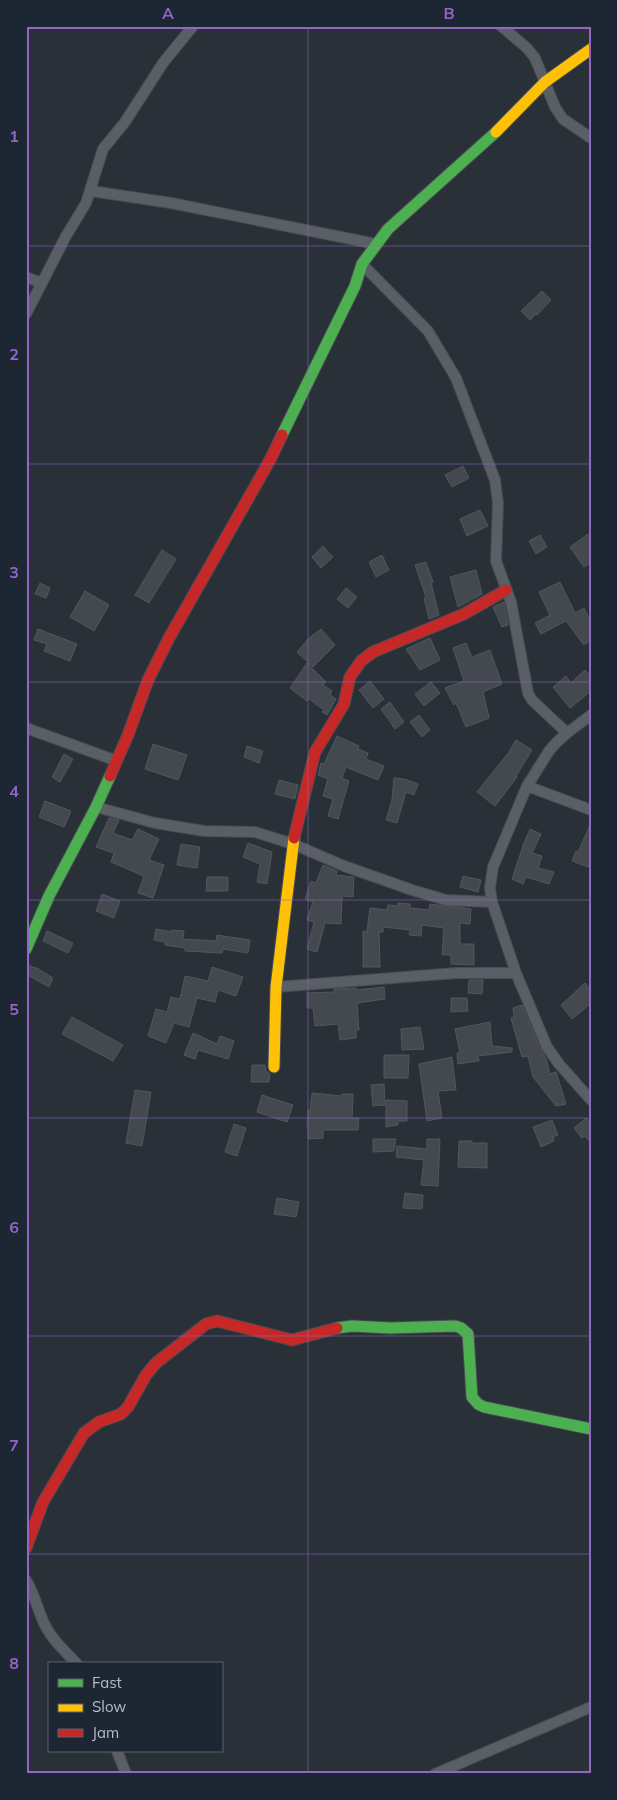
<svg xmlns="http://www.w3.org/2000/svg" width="617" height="1800" font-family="Mulish,sans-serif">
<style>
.building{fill:#444950;stroke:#52575f}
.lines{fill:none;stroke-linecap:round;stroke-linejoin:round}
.street-casing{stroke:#484c53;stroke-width:12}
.fast-casing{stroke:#484c53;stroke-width:13}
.slow-casing{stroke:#484c53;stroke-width:13}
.jam-casing{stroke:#484c53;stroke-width:13}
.street{stroke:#5a5e66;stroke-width:10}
.fast{stroke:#4caf50;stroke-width:11}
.slow{stroke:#ffc107;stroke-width:11}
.jam{stroke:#c62828;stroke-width:11}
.grid{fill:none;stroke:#9266c3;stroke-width:1;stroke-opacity:0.55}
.neatline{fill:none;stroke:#9266c3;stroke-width:2}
.grid-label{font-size:16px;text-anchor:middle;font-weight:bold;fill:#9266c3}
</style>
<rect width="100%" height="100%" fill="#2a3038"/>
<path class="building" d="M542,291L551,300L537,315L536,314L530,320L521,311Z
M463,466L469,478L452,487L445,475Z
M480,510L488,526L467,536L460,519Z
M591,532V562L584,567L570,547Z
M540,535L547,547L536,554L529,541Z
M323,546L333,557L321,568L312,557Z
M162,550L176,559L149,603L135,595Z
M382,555L389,570L376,577L369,562Z
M426,562L433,582L431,583L439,615L429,619L424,598L426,597L415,565Z
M476,570L482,594L458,607L450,577Z
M560,582L575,613L584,608L591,623V640L584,645L566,621L541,634L535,623L550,615L539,592Z
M40,583L50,588L46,598L35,594Z
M346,588L357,597L348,608L337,599Z
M85,591L109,605L94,631L70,617Z
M504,602L508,625L502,627L493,607Z
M38,629L77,644L70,661L44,651L47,644L34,640Z
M321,629L335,645L313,667L297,652L309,638Z
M430,638L440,660L420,670L406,649Z
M466,643L472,657L490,650L502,684L483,692L489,718L466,727L456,703L454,705L445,688L464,681L453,648Z
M307,663L326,682L323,685L332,691L330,695L336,699L327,715L322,712L324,710L309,699L307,701L290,688Z
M585,670L591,676V691L570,708L553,687L566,676L571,683Z
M370,681L384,699L373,708L359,690Z
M431,682L440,693L424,706L415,694Z
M390,702L404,722L395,729L381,709Z
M419,715L430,730L422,737L410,722Z
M337,736L359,746L358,749L368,753L366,759L384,766L378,780L346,767L342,778L349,781L338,819L328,816L333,799L323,796L328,779L318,775L321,763L324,764Z
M516,740L532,750L516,776L517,777L495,806L477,792L509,752Z
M153,744L187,755L178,780L145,769Z
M247,746L263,751L259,763L244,757Z
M64,754L73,759L60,782L52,777Z
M394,778L404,779L418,784L414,795L406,792L397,823L386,820L392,800Z
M279,780L298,785L295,799L275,794Z
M45,801L71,811L64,827L39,817Z
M109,818L119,820L113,833L132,840L138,829L159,839L149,860L164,865L153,898L138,893L144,876L111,862L114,853L96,847Z
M591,823V860L588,867L572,861L576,851L578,852Z
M530,829L541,834L532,853L542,856L538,868L554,872L549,884L526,877L523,884L512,879L524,843Z
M248,843L272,852L267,884L257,882L260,864L243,857Z
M181,844L200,847L197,868L177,865Z
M323,865L337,871L336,875L354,877L353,897L342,896L341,924L325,923L317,952L307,949L314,922L307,920L313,902L305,899L311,881L316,883Z
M463,876L481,880L478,892L460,887Z
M207,877H228V891H206Z
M102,894L120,901L114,918L96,911Z
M398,903L410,904V908L429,910L430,904L471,909L470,924L460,923V944H474V965L451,964V955H442L444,928L422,925L421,936L409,935L410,930L383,927V932H379L380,967H363V931L367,932L370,908L387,910L388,905L398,906Z
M156,929L172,932V930L184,931L183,939L216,941L217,935L250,940L248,953L223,949L222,953L185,951V948L165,945V942L154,940Z
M47,931L73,943L68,953L43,941Z
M28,964L34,968L35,967L53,978L49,987L26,974Z
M212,967L243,977L236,996L218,990L215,1002L197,998L189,1027L174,1023L166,1043L148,1036L156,1009L167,1012L171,997L180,999L185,976L208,981Z
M469,980H483L482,994L468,993Z
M585,983L591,990V1003L572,1019L561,1005Z
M384,987L385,999L357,1003L359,1030H356V1038L340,1040L338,1024L315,1026L313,1008H307V993L334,992V989L356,988V990Z
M451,998H467L468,1011L451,1012Z
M522,1005L541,1050L546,1058L550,1074L556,1072L566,1104L556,1106L533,1077L528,1056L522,1057L511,1018L514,1017L513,1008Z
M72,1017L123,1045L113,1061L62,1034Z
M490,1022L492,1046L512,1048V1052L478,1056L479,1061L458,1064L457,1053H460L455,1029Z
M420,1027L424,1049L402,1050L401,1029Z
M193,1033L217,1044L220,1036L234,1041L228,1059L198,1050L195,1059L184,1055Z
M384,1055H409L408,1078H384Z
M452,1057L456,1090L438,1091L442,1118L427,1121L419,1064Z
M252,1065H265L266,1071L270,1074L269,1082H251Z
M384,1084L385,1105L373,1106L371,1085Z
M135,1090L151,1092L142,1146L126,1143Z
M312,1093L342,1096V1094H353L352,1118H359L358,1130H323V1138L308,1139V1127H307L308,1110L310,1111Z
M262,1095L293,1105L287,1122L257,1112Z
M386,1100L407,1101V1121H398V1125L386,1127Z
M586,1118L591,1123V1143L585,1136L582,1138L574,1128Z
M552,1120L558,1135L553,1137L554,1141L541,1147L533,1127Z
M234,1124L246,1128L237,1156L225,1152Z
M373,1139H396L394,1151L373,1152Z
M427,1139H440L438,1186L421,1185L424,1160L396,1157L397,1146L427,1149Z
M459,1141H472V1143H487V1168L458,1167Z
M405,1193L423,1195L422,1209L403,1208Z
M277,1198L299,1202L296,1217L274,1214Z"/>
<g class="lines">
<g class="street-casing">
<path id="street" d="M501,26L527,48L535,58L555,107L563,119L591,138
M91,191L171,203L376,244
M362,264L428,331L456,378L495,480L498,503L496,561L511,602L528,693L532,700L567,733
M26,277L42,283
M26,314L66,236L86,203L103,149L125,122L163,63L193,26
M591,715L567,733L557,742L549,751L527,786L493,867L490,888L492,902L516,973L547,1047L559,1064L591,1100
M26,728L117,761
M527,786L591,810
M96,807L155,823L204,831L255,832L293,844L344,866L412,890L446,900L492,902
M276,987L456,973H516
M26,1580C34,1593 37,1607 43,1621C50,1638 64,1650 77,1664
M117,1751L126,1774
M435,1774L591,1707"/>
</g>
<g class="fast-casing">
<path id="fast" d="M282,435L355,286L362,264L388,229L496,132
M26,949L49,896L96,807L110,776
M337,1328L352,1326L390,1328L455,1326L461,1328L468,1334L472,1397L478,1404L484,1407L591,1429"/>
</g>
<g class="slow-casing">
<path id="slow" d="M496,132L545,82L591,49
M274,1067L276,987L294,838"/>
</g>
<g class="jam-casing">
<path id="jam" d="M110,776L128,735L148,680L169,638L270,460L282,435
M294,838L315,752L344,704L350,677L361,661L373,652L464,614L506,590
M26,1548L43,1502L84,1433L99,1422L121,1414L128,1407L146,1375L156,1363L206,1324L217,1321L292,1340L337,1328"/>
</g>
<use href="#street" class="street"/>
<use href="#fast" class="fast"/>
<use href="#slow" class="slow"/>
<use href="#jam" class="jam"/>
</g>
<path class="grid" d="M308,26V1774M26,246H591M26,464H591M26,682H591M26,900H591M26,1118H591M26,1336H591M26,1554H591"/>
<rect width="617" height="1800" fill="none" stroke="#1d2633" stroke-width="55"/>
<rect x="48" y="1662" width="175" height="90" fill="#1d2633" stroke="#59626f"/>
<rect x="58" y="1679" width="25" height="8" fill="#4caf50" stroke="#59626f"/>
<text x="92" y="1688" font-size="15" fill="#b4bcc9">Fast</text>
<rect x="58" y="1704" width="25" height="8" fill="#ffc107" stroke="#59626f"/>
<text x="92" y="1712" font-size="15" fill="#b4bcc9">Slow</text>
<rect x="58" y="1729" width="25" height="8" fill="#c62828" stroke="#59626f"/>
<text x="92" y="1738" font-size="15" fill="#b4bcc9">Jam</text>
<rect x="28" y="28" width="562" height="1744" class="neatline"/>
<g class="grid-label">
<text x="168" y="19">A</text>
<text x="449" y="19">B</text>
<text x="14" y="142">1</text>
<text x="14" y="360">2</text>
<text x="14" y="578">3</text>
<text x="14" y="797">4</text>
<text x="14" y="1015">5</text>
<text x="14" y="1233">6</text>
<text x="14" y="1451">7</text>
<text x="14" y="1669">8</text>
</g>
</svg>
